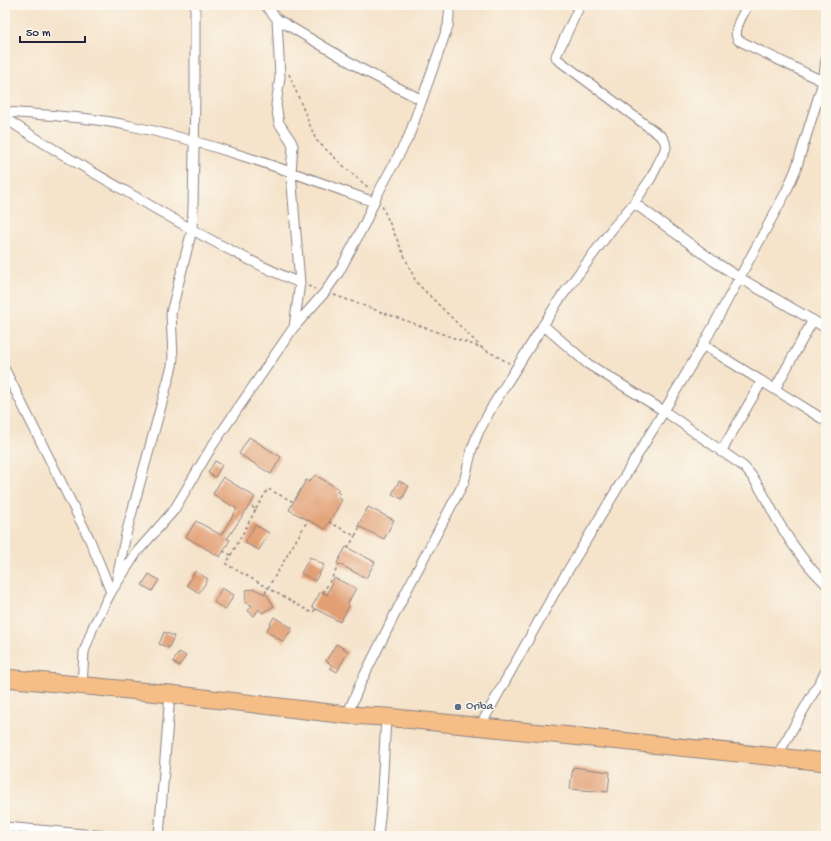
<svg xmlns="http://www.w3.org/2000/svg" width="831" height="841" font-family="'Gochi Hand',sans-serif">
<style>
.building{fill:#e29f73}
.lines{fill:none;stroke-linecap:round;stroke-linejoin:round}
.street-casing{stroke:#8c8282;stroke-width:11}
.highway-casing{stroke:#8c8282;stroke-width:19}
.path{stroke:#8c8282;stroke-width:1.5;stroke-dasharray:3 3;stroke-linecap:butt}
.street{stroke:#fff;stroke-width:9}
.highway{stroke:#f6be87;stroke-width:17}
.service-dot{fill:#5c6f8a;stroke:#fbf7ec;stroke-width:1.5}
.labels{text-anchor:middle;dominant-baseline:central;stroke-width:3;stroke-linejoin:round;paint-order:stroke}
.service-label{font-size:12px;fill:#4e5e75;stroke:#fbf7ec;text-anchor:start}
</style>
<rect width="100%" height="100%" fill="#fbf7ec"/>
<filter id="ink" filterUnits="userSpaceOnUse"><feTurbulence type="fractalNoise" baseFrequency=".025" numOctaves="2"/><feDisplacementMap in="SourceGraphic" scale="8" xChannelSelector="R" yChannelSelector="G"/><feConvolveMatrix kernelMatrix="1 2 1 2 8 2 1 2 1" color-interpolation-filters="sRGB"/></filter>
<filter id="wash" filterUnits="userSpaceOnUse"><feTurbulence type="fractalNoise" baseFrequency=".012" numOctaves="4" result="noise"/><feDisplacementMap in="SourceGraphic" scale="16" xChannelSelector="R" yChannelSelector="G"/><feGaussianBlur stdDeviation="0.9" result="paint"/><feColorMatrix in="noise" values="0 0 0 0 0 0 0 0 0 0 0 0 0 0 0 0 0 1.4 0 .05"/><feComposite in="paint" operator="in"/></filter>
<g filter="url(#wash)">
<rect width="100%" height="100%" fill="#f5e3ca"/>
<g id="blocks">
<path class="building" d="M249,437L281,457L271,474L239,454Z
M215,461L222,465L215,477L208,473Z
M315,475L339,489L337,492L340,494L338,498L342,500L325,529L289,510L306,480L309,482Z
M223,477L255,497L227,539L230,540L220,557L186,537L196,521L221,535L237,509L213,494Z
M399,481L409,486L402,499L392,494Z
M368,507L394,520L384,539L358,526Z
M255,525L269,533L259,550L245,543Z
M346,547L375,562L366,578L337,563Z
M310,557L324,565L315,581L301,573Z
M195,571L208,579L199,593L187,585Z
M149,574L159,580L152,591L142,585Z
M334,578L356,588L347,605L349,606L340,622L312,607L321,591L327,595Z
M222,588L234,595L225,610L214,602Z
M254,589L267,595L274,606L262,613L259,609L254,616L248,611L252,605L245,603L246,590Z
M274,617L292,628L284,642L266,631Z
M164,632L174,636L169,648L159,644Z
M336,644L348,651L337,672L330,668L332,665L326,661Z
M179,652L186,656L179,666L173,662Z
M573,767L610,772L608,792L570,789Z"/>
</g>
</g>
<g filter="url(#ink)">
<use href="#blocks" fill-opacity="0" stroke="#8c8282" stroke-width="1"/>
<g class="lines">
<g class="street-casing">
<path id="street" d="M265,5L277,19L365,71L422,100
M580,5L556,56L557,59L662,137L665,142L666,148L651,178L634,203L715,262L740,278L826,328
M748,5C743,14 732,30 738,40L826,83
M5,112C47,115 90,117 131,126C215,143 294,173 374,202
M5,118C44,145 86,168 127,192C183,225 240,258 300,283
M543,325L588,364L664,411L743,466C759,482 768,504 779,523C792,545 808,567 826,584
M295,326L325,292L339,272L365,223L377,195L409,136L448,26L450,5
M703,345L826,421
M5,370L89,538L111,592L93,627L84,652L82,686
M775,389L813,320
M721,452L762,381
M117,578L126,534L172,366L173,358L171,313L192,230L193,207L195,95V5
M111,592L137,552L174,510L212,446L294,327L300,283L291,173L293,146L291,141L279,123L276,105L280,77L277,19
M347,715L361,682L408,588L464,482L472,449L478,433L493,405L559,300L612,229L634,203
M479,728L555,592L664,411L703,345L786,192L796,169L823,82L826,60
M777,756L826,671
M5,827L106,836
M159,836L170,694
M378,836L381,808L386,717"/>
</g>
<g class="highway-casing">
<path id="highway" d="M5,678L170,694L347,715L386,717L826,762"/>
</g>
<path class="path" d="M289,74L316,140L349,171L370,189
M382,206L416,282L482,348
M308,286L315,289
M334,295L482,348L509,363
M256,509L268,489L294,502
M329,522L355,536L360,527
M348,548L355,536
M223,551L231,555L226,564L312,613L316,609
M231,555L256,509L250,506
M265,593L308,520
M323,593L339,565"/>
<use href="#street" class="street"/>
<use href="#highway" class="highway"/>
</g>
</g>
<circle class="service-dot" cx="458" cy="707" r="4"/>
<g class="labels">
<g class="service-label">
<text x="466" y="707">Oriba</text>
</g>
</g>
<rect width="831" height="841" fill="none" stroke="#fbf7ec" stroke-width="20"/>
<path d="M20 36v6h65v-6" fill="none" stroke="#22223b" stroke-width="2"/>
<text x="26" y="36" font-size="12" fill="#22223b" stroke="#fbf7ec" stroke-width="3" paint-order="stroke">50 m</text>
</svg>
